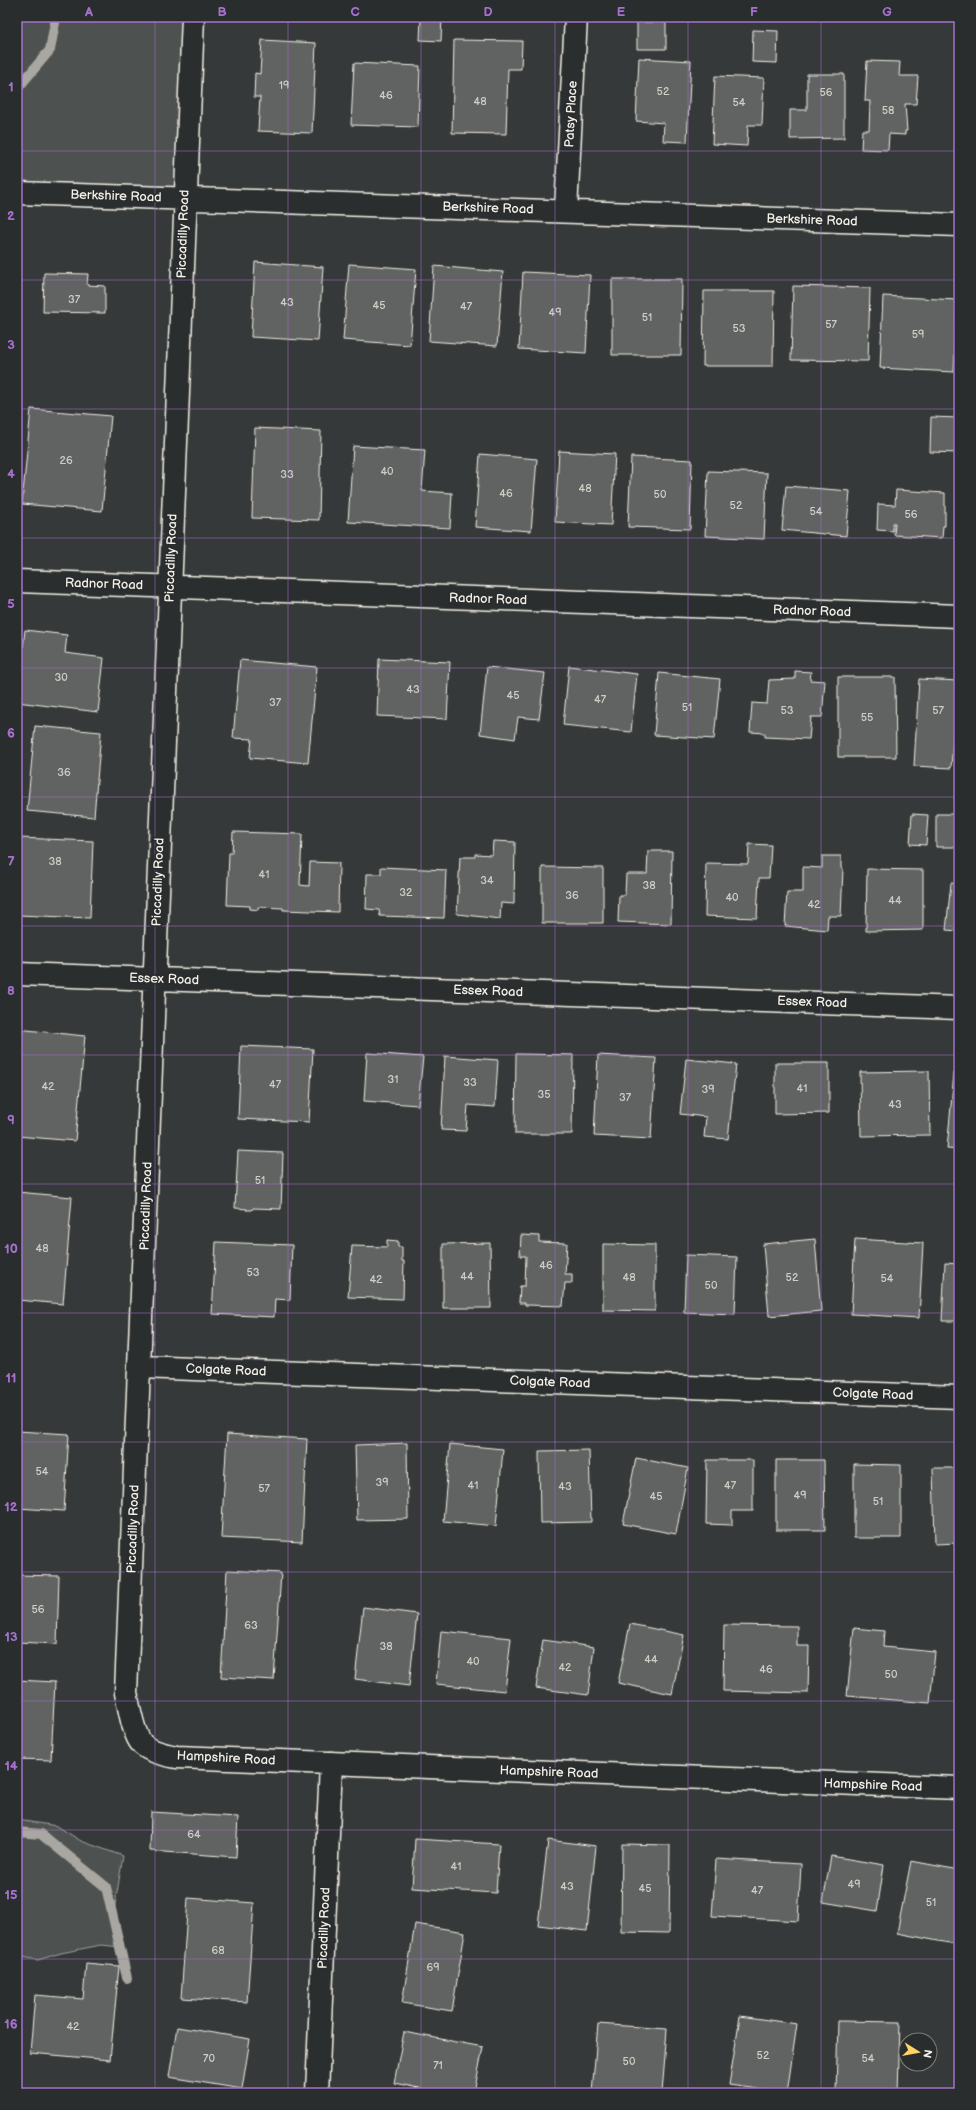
<svg xmlns="http://www.w3.org/2000/svg" width="976" height="2110" font-family="'Balsamiq Sans',sans-serif">
<style>
.green{fill:#4e514f;stroke:#a1a19c}
.lines{fill:none;stroke-linecap:round;stroke-linejoin:round}
.stream{stroke:#a8a7a1;stroke-width:10}
.building{fill:#616362;stroke:#f4f1e8}
.minor-casing{stroke:#f4f1e8;stroke-width:25}
.minor{stroke:#2a2d2e;stroke-width:22}
.grid{fill:none;stroke:#a571cd;stroke-width:1;stroke-opacity:0.55}
.labels{text-anchor:middle;dominant-baseline:central;stroke-width:3.5;stroke-linejoin:round;paint-order:stroke}
.number-label{font-size:11px;fill:#cfcec6}
.street-label{font-size:13px;fill:#f4f1e8;stroke:#2a2d2e}
.neatline{fill:none;stroke:#a571cd;stroke-width:1.5}
.grid-label{font-size:13px;text-anchor:middle;font-weight:bold;fill:#a571cd}
</style>
<rect width="100%" height="100%" fill="#363939"/>
<filter id="ink" filterUnits="userSpaceOnUse"><feTurbulence type="fractalNoise" baseFrequency=".025" numOctaves="2"/><feDisplacementMap in="SourceGraphic" scale="8" xChannelSelector="R" yChannelSelector="G"/><feConvolveMatrix kernelMatrix="1 2 1 2 8 2 1 2 1" color-interpolation-filters="sRGB"/></filter>
<g filter="url(#ink)">
<path class="green" d="M17,17H192L184,198L17,193Z
M17,1820L57,1826L81,1841L123,1856L113,1917L120,1947L101,1945L61,1953L38,1960L17,1956Z"/>
<g class="lines">
<path class="stream" d="M17,89L50,50L56,17
M17,1832L41,1834L106,1887L127,1978"/>
</g>
<path class="building" d="M421,17H442L441,41L420,40Z
M637,22H666V49H637Z
M753,30L778,31L777,63L752,62Z
M262,40L316,43L312,133L258,131L260,97H254L255,73L260,74Z
M454,40L522,41L521,69H508L506,134L452,133Z
M639,58L691,61L687,142L663,141L664,123L636,121Z
M867,61L900,62L899,76H918L916,104H905L907,131H905V135L889,134L888,150L861,149L862,130H869L870,101H865Z
M354,63L420,66L418,127L351,125Z
M807,74H844V138L790,139V110H807Z
M715,76L764,78L762,125H748L747,146L712,144Z
M255,262L323,267L318,341L251,337Z
M349,264L416,269L410,345L343,340Z
M434,266L503,272L497,346L429,341Z
M523,272L590,275L586,353L519,349Z
M44,273L88,274L87,285L105,286V313L43,312Z
M612,279H682L681,355H612Z
M793,286L870,288L868,361L791,360Z
M704,291H774L773,366H703Z
M883,296L957,300L954,372L880,368Z
M31,409L111,416L102,511L22,504Z
M931,417L959,418V453L930,452Z
M255,428L321,431L319,520L252,518Z
M353,446L425,450L422,491L452,493L450,528L348,522Z
M559,451L615,454L611,525L555,522Z
M480,454L537,459L531,531L475,527Z
M631,457L692,460L690,529L628,527Z
M708,471L767,473L764,539L705,536Z
M786,486L850,491L846,536L782,530Z
M896,490L945,493V526H943L942,538L894,535L895,523H893V531L877,530L878,504L895,505Z
M25,630L67,635L65,653L104,658L98,712L17,702Z
M379,659L450,662L447,719L377,716Z
M240,660L317,667L308,763L250,758L252,739L233,738Z
M569,666L637,674L631,732L563,725Z
M487,667L545,673L539,719L518,717L515,739L480,734Z
M795,671L811,672L810,680L825,681L822,717H811L809,739L765,737V733L750,732L752,703L767,704L769,680L795,679Z
M659,673L720,679L714,739L654,735Z
M838,677H895L896,757H838Z
M919,679L959,681V740L953,739L951,768L914,766Z
M35,726L101,732L94,817L27,811Z
M912,814L928,815L926,845L910,844Z
M936,814H959V847H936Z
M233,832L302,834L300,885L309,886L310,862L339,863L338,912L283,910V908L258,907V910L250,909V906L227,905L229,853H232Z
M19,838L93,841L90,918L17,915Z
M493,841L515,842L514,904L501,903L500,919L457,914L460,857H475V854L492,855Z
M749,844L771,845L769,878H759L757,918L705,916L706,863L748,864Z
M648,851H672L671,924L618,922L619,895H625L626,874H647Z
M822,856H841V868H843L841,916H828L827,930L785,926L787,892H803V867L822,868Z
M381,867L446,870L444,918L380,916L379,910L366,909L367,874H381Z
M542,867L603,868V923H542Z
M867,869L923,870V930L866,931Z
M951,883L959,884V931L946,930Z
M17,1029L85,1036L75,1141L17,1136Z
M241,1046L313,1049L309,1122L238,1119Z
M367,1053L423,1057L418,1105L364,1101Z
M516,1054L573,1055L572,1134H515Z
M598,1055L656,1058L651,1139L594,1136Z
M445,1056L498,1060L495,1107L468,1105L466,1131L441,1130Z
M686,1059L736,1064L728,1139L704,1137L706,1117L680,1114Z
M775,1063H829V1113L775,1114Z
M929,1071L930,1135L861,1136L860,1072Z
M954,1073H959V1150L947,1149Z
M238,1151L283,1153L281,1209L253,1208L252,1210H246L247,1209L235,1208Z
M17,1192L72,1197L63,1304L17,1300Z
M521,1235L539,1236V1242L567,1243L565,1274H572V1283H565L563,1306L525,1305V1303H519L520,1286H525L526,1256H520Z
M815,1239L821,1311L769,1316L763,1244Z
M855,1239L923,1243L919,1318L851,1314Z
M387,1240L398,1241V1247H402V1261H404L403,1299L348,1297L352,1246L387,1247Z
M216,1242L292,1245L290,1300L275,1299L274,1317L212,1314Z
M490,1243L491,1308H443V1244Z
M603,1244L655,1245V1311L603,1310Z
M686,1255L737,1257L735,1314L684,1312Z
M945,1263L959,1264V1321H942Z
M17,1431L69,1434L64,1511L17,1508Z
M227,1434L307,1439L302,1542L221,1538Z
M407,1443L408,1519L357,1520L355,1445Z
M450,1444L503,1449L496,1526L443,1521Z
M589,1450L591,1522L540,1523L539,1451Z
M636,1458L688,1468L676,1534L623,1524Z
M707,1460H753V1511H732V1525L706,1524Z
M776,1460H824L825,1530H776Z
M854,1464L901,1465V1538H854Z
M933,1468H959V1543L935,1544Z
M227,1570L281,1573L274,1680L221,1677Z
M17,1575L59,1576L57,1644L17,1642Z
M363,1607L417,1614L409,1686L355,1679Z
M630,1624L684,1635L672,1694L618,1683Z
M724,1625L797,1626V1646H809L808,1693L723,1691Z
M854,1628L884,1631L883,1647L935,1652L930,1703L847,1696Z
M441,1631L511,1638L505,1691L436,1684Z
M543,1640L594,1647L588,1695L536,1688Z
M17,1680L55,1682L51,1760L17,1759Z
M151,1812L238,1817L236,1857L150,1851Z
M415,1839L499,1844L496,1893L412,1888Z
M548,1840L596,1846L587,1931L538,1925Z
M622,1844L670,1845L669,1933L621,1932Z
M831,1856L884,1865L877,1911L823,1902Z
M716,1859L801,1864L798,1921L712,1916Z
M911,1861L959,1870V1945L897,1933Z
M188,1898L254,1903L247,2002L181,1998Z
M415,1924L465,1932L452,2011L402,2003Z
M86,1963L119,1966L110,2060L30,2053L35,1995L83,1999Z
M740,2016L797,2024L787,2093L729,2085Z
M838,2021L900,2022L898,2093H836Z
M598,2024L667,2029L662,2093H592Z
M177,2027L250,2039L242,2089L169,2077Z
M404,2032L483,2047L474,2093H444L394,2083Z
M957,2066H959V2093H956Z"/>
<g class="lines">
<g class="minor-casing">
<path id="minor" d="M193,17L126,1693C129,1706 133,1734 142,1744C150,1752 167,1755 177,1757L959,1788
M17,193L959,225
M566,210L576,17
M17,581L959,616
M17,974L959,1008
M140,1367L959,1397
M317,2093L331,1763"/>
</g>
<use href="#minor" class="minor"/>
</g>
</g>
<path class="grid" d="M155,17V2093M288,17V2093M421,17V2093M555,17V2093M688,17V2093M821,17V2093M17,151H959M17,280H959M17,409H959M17,538H959M17,668H959M17,797H959M17,926H959M17,1055H959M17,1184H959M17,1313H959M17,1442H959M17,1572H959M17,1701H959M17,1830H959M17,1959H959"/>
<g class="labels">
<g class="number-label">
<text x="284" y="85">19</text>
<text x="663" y="91">52</text>
<text x="826" y="92">56</text>
<text x="386" y="95">46</text>
<text x="480" y="101">48</text>
<text x="739" y="102">54</text>
<text x="888" y="110">58</text>
<text x="74" y="299">37</text>
<text x="287" y="302">43</text>
<text x="379" y="305">45</text>
<text x="466" y="306">47</text>
<text x="555" y="312">49</text>
<text x="647" y="317">51</text>
<text x="831" y="324">57</text>
<text x="739" y="328">53</text>
<text x="918" y="334">59</text>
<text x="66" y="460">26</text>
<text x="387" y="471">40</text>
<text x="287" y="474">33</text>
<text x="585" y="488">48</text>
<text x="506" y="493">46</text>
<text x="660" y="494">50</text>
<text x="736" y="505">52</text>
<text x="816" y="511">54</text>
<text x="911" y="514">56</text>
<text x="61" y="677">30</text>
<text x="413" y="689">43</text>
<text x="513" y="695">45</text>
<text x="600" y="699">47</text>
<text x="275" y="702">37</text>
<text x="687" y="707">51</text>
<text x="787" y="710">53</text>
<text x="938" y="710">57</text>
<text x="867" y="717">55</text>
<text x="64" y="772">36</text>
<text x="55" y="861">38</text>
<text x="264" y="874">41</text>
<text x="487" y="880">34</text>
<text x="649" y="885">38</text>
<text x="406" y="892">32</text>
<text x="572" y="895">36</text>
<text x="732" y="897">40</text>
<text x="895" y="900">44</text>
<text x="814" y="904">42</text>
<text x="393" y="1079">31</text>
<text x="470" y="1082">33</text>
<text x="275" y="1084">47</text>
<text x="48" y="1086">42</text>
<text x="802" y="1088">41</text>
<text x="708" y="1089">39</text>
<text x="544" y="1094">35</text>
<text x="625" y="1097">37</text>
<text x="895" y="1104">43</text>
<text x="260" y="1180">51</text>
<text x="42" y="1248">48</text>
<text x="546" y="1265">46</text>
<text x="253" y="1272">53</text>
<text x="467" y="1276">44</text>
<text x="629" y="1277">48</text>
<text x="792" y="1277">52</text>
<text x="887" y="1278">54</text>
<text x="376" y="1279">42</text>
<text x="711" y="1285">50</text>
<text x="42" y="1471">54</text>
<text x="382" y="1482">39</text>
<text x="473" y="1485">41</text>
<text x="730" y="1485">47</text>
<text x="565" y="1486">43</text>
<text x="264" y="1488">57</text>
<text x="800" y="1495">49</text>
<text x="656" y="1496">45</text>
<text x="878" y="1501">51</text>
<text x="38" y="1609">56</text>
<text x="251" y="1625">63</text>
<text x="386" y="1646">38</text>
<text x="651" y="1659">44</text>
<text x="473" y="1661">40</text>
<text x="565" y="1667">42</text>
<text x="766" y="1669">46</text>
<text x="891" y="1674">50</text>
<text x="194" y="1834">64</text>
<text x="456" y="1866">41</text>
<text x="854" y="1884">49</text>
<text x="567" y="1886">43</text>
<text x="645" y="1888">45</text>
<text x="757" y="1890">47</text>
<text x="931" y="1902">51</text>
<text x="218" y="1950">68</text>
<text x="433" y="1967">69</text>
<text x="73" y="2026">42</text>
<text x="763" y="2055">52</text>
<text x="209" y="2058">70</text>
<text x="868" y="2058">54</text>
<text x="629" y="2061">50</text>
<text x="438" y="2065">71</text>
</g>
<g class="street-label">
<text transform="translate(571 114) rotate(-87)">Patsy Place</text>
<text transform="translate(116 196) rotate(2)">Berkshire Road</text>
<text transform="translate(488 208) rotate(2)">Berkshire Road</text>
<text transform="translate(812 220) rotate(2)">Berkshire Road</text>
<text transform="translate(183 234) rotate(-88)">Piccadilly Road</text>
<text transform="translate(171 558) rotate(-88)">Piccadilly Road</text>
<text transform="translate(104 584) rotate(2)">Radnor Road</text>
<text transform="translate(488 599) rotate(2)">Radnor Road</text>
<text transform="translate(812 611) rotate(2)">Radnor Road</text>
<text transform="translate(158 882) rotate(-88)">Piccadilly Road</text>
<text transform="translate(164 979) rotate(2)">Essex Road</text>
<text transform="translate(488 991) rotate(2)">Essex Road</text>
<text transform="translate(812 1002) rotate(2)">Essex Road</text>
<text transform="translate(146 1206) rotate(-88)">Piccadilly Road</text>
<text transform="translate(226 1370) rotate(2)">Colgate Road</text>
<text transform="translate(550 1382) rotate(2)">Colgate Road</text>
<text transform="translate(873 1394) rotate(2)">Colgate Road</text>
<text transform="translate(133 1529) rotate(-88)">Piccadilly Road</text>
<text transform="translate(226 1758) rotate(3)">Hampshire Road</text>
<text transform="translate(549 1772) rotate(2)">Hampshire Road</text>
<text transform="translate(873 1785) rotate(2)">Hampshire Road</text>
<text transform="translate(324 1928) rotate(-88)">Picadilly Road</text>
</g>
</g>
<rect width="976" height="2110" fill="none" stroke="#2a2d2e" stroke-width="44"/>
<g transform="translate(918 2052) rotate(101)"><circle r="19" fill="#2a2d2e" stroke="#7b7b78"/>
<path d="M0-3L7 15L0 10L-7 15Z" fill="#ffd166"/>
<text y="-6" font-size="11" font-weight="bold" text-anchor="middle" fill="#f4f1e8">N</text>
</g>
<rect x="22" y="22" width="932" height="2066" class="neatline"/>
<g class="grid-label">
<text x="89" y="16">A</text>
<text x="222" y="16">B</text>
<text x="355" y="16">C</text>
<text x="488" y="16">D</text>
<text x="621" y="16">E</text>
<text x="754" y="16">F</text>
<text x="887" y="16">G</text>
<text x="11" y="91">1</text>
<text x="11" y="220">2</text>
<text x="11" y="349">3</text>
<text x="11" y="478">4</text>
<text x="11" y="608">5</text>
<text x="11" y="737">6</text>
<text x="11" y="866">7</text>
<text x="11" y="995">8</text>
<text x="11" y="1124">9</text>
<text x="11" y="1253">10</text>
<text x="11" y="1382">11</text>
<text x="11" y="1511">12</text>
<text x="11" y="1641">13</text>
<text x="11" y="1770">14</text>
<text x="11" y="1899">15</text>
<text x="11" y="2028">16</text>
</g>
</svg>
